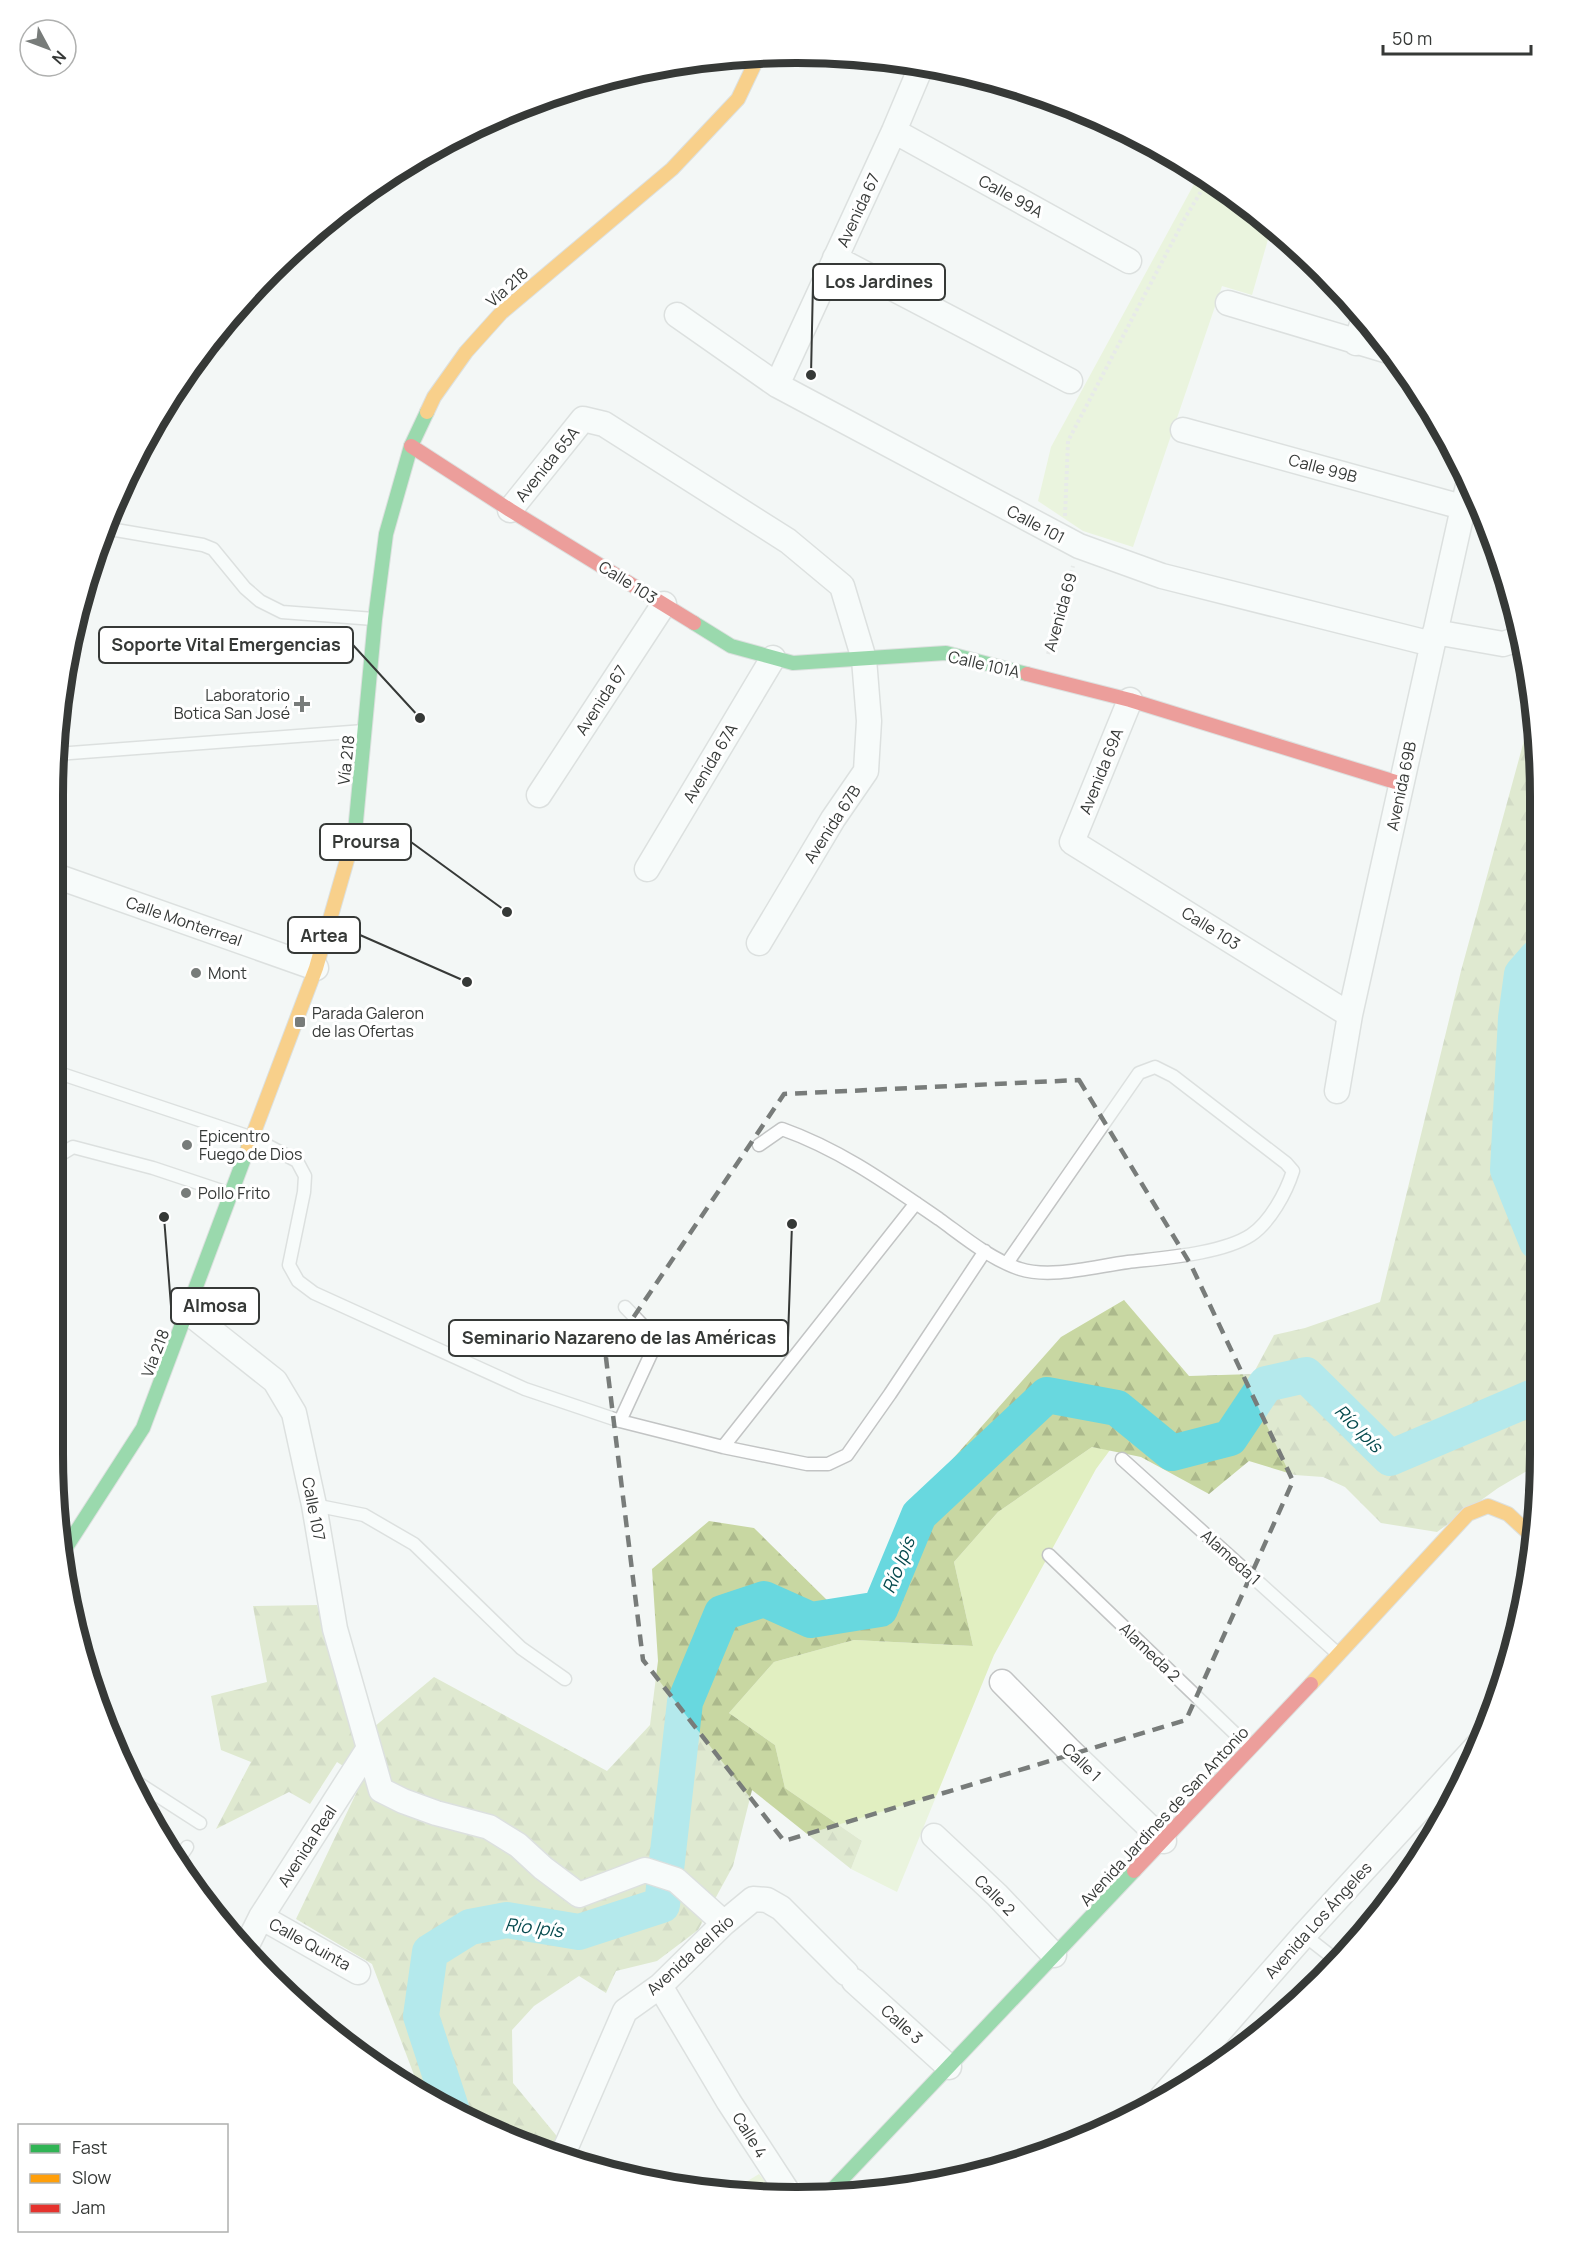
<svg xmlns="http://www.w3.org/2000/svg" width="1593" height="2250" font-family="Manrope,sans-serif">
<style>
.green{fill:#e1efc1}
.forest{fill:url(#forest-firs)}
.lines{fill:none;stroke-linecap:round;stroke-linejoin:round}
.river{stroke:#68d8df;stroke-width:36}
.lane-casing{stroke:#c2c4c4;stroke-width:15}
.street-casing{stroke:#c2c4c4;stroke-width:27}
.fast-casing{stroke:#c2c4c4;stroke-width:16}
.slow-casing{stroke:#c2c4c4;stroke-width:16}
.jam-casing{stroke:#c2c4c4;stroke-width:16}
.path{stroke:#d9d9d9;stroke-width:4;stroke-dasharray:3 3;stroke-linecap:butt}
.lane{stroke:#fdfefe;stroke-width:12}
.street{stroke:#fdfefe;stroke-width:24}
.fast{stroke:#30b455;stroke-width:14}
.slow{stroke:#ff9f0a;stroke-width:14}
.jam{stroke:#e5322d;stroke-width:14}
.marked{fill:none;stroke:#787c7a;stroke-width:4.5;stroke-dasharray:12 8;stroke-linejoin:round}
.poi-dot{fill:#787c7a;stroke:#fff;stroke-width:2}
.labels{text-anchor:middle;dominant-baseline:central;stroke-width:6;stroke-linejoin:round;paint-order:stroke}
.street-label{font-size:16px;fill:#363937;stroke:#fff}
.poi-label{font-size:16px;fill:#363937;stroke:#fff;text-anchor:start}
.water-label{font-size:18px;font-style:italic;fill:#064a4e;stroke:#fff}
.rim{fill:none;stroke:#363937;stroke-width:8}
.leader{fill:none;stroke:#363937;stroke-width:2}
.callout-dot{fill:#363937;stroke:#fff;stroke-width:2}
.callout{fill:#fff;stroke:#363937;stroke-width:2}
.callout-label{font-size:18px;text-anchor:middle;font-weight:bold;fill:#363937}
</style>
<defs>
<pattern id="forest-firs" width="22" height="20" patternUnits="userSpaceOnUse" patternTransform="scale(1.5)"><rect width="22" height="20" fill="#c8d7a2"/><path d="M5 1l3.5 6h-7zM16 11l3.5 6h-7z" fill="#acb98c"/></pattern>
</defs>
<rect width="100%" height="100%" fill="#f3f7f5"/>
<path class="green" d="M1199,175L1249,206L1286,240L1269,236L1252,295L1222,286L1133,547L1083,531L1038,501L1051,447Z
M1092,1447L1110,1450L1096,1469L994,1655L897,1892L851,1869L862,1841L785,1788L775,1745L729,1713L774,1662L854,1640L973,1646L954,1562L998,1512Z
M759,2174L777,2196L728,2193Z"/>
<path class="forest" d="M1531,715L1534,716L1539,1464L1498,1488L1437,1532L1381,1523L1345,1487L1323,1477L1295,1475L1249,1461L1209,1494L1141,1457L1092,1447L998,1512L954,1562L973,1646L854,1640L774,1662L729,1713L775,1745L785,1788L862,1841L851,1869L752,1790L733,1866L698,1930L657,1961L616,1971L606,1993L579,1976L534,2006L512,2030L513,2083L565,2146L561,2154L511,2141L422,2096L372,1964L296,1919L363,1779L337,1762L310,1804L289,1792L216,1829L251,1762L221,1750L211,1696L267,1682L253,1606L317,1605L358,1736L374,1727L434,1677L607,1771L650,1725L658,1661L652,1569L709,1521L754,1528L830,1603H870L918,1498L1061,1337L1124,1300L1189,1376L1253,1374L1274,1335L1305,1328L1380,1302L1461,971Z"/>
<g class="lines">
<path class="river" d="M1536,958L1522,974L1516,1018L1508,1170L1537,1242
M452,2111L421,2016L430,1952L470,1927L507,1920L579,1932L662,1905L685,1702L722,1613L764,1599L811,1620L880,1609L919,1515L1047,1395L1117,1408L1172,1453L1230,1438L1266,1384L1306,1375L1390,1458L1538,1395"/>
<g class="lane-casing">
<path id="lane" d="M206,344L218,341L222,327
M104,528L203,545L213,549L245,588L260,601L282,612L374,619
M57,754L364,731
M53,1071L253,1138L297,1161L305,1176L304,1192L289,1265L298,1281L314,1293L525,1389L620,1421L723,1447L807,1464H828L847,1455L890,1394L985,1251
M759,1145L782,1129C841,1150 888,1184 939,1219C964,1237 990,1259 1020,1269C1051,1279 1096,1266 1128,1262C1162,1258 1222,1254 1251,1235C1270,1222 1286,1193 1293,1171L1286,1163L1173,1076L1155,1067L1139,1073L1007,1263
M53,1159L73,1147L153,1168L228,1193
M620,1421L656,1343L650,1333L625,1307
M723,1447L916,1203
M1122,1459L1337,1653
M314,1505L364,1515L414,1544L521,1648L565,1679
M1049,1555L1249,1747
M127,1776L200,1823
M176,1863L187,1847
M1304,1935L1336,1960"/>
</g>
<g class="street-casing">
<path id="street" d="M894,131L1129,261
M835,258L1070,381
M1228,303L1385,350
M677,315L777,385L1079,546L1162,576L1432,644
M1356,343L1364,318
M777,385L894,131L921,67
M1183,430L1462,507
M510,510L583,419L604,424L788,541L842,586L864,659L869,721L866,771L833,819L759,943
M1435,632L1503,644L1522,638
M1130,700L1072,842L1350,1015
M539,795L664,604
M647,869L773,658
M53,875L316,968
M1337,1091L1350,1015L1469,481
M188,1312L275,1381L294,1413L314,1505L335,1629L381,1790L403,1801L436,1813L489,1827L518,1845L543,1868L579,1895L645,1870L676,1880L724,1923
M1002,1682L1068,1749L1164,1841
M934,1836L997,1895L1054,1955
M261,1917L358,1972
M247,1945L261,1917L369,1748
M854,1981L949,2067
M660,1986L729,2102L791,2197
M1162,2097L1304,1935L1477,1746
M563,2154L625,2011L660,1986L724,1923L753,1899L767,1900L781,1908L846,1973"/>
</g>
<g class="fast-casing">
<path id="fast" d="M694,623L731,646L793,663L946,653L1027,674
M355,832L375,619L386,534L411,446L427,412
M65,1549L143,1428L248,1148
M828,2194L1134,1871"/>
</g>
<g class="slow-casing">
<path id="slow" d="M427,412L434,397L466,352L501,313L672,169L738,99L758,57
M248,1148L316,968L355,832
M1311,1684L1468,1514L1488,1506L1508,1514L1533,1537"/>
</g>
<g class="jam-casing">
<path id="jam" d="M411,446L510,510L694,623
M1027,674L1130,700L1402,784
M1134,1871L1311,1684"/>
</g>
<path class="path" d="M1065,516L1068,441L1185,218L1205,185L1210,182
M1048,654L1073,566"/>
<use href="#lane" class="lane"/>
<use href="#street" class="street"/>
<use href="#fast" class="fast"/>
<use href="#slow" class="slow"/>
<use href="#jam" class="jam"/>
</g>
<path d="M0 0H1593V2250H0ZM1079,1080L1191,1265L1293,1481L1186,1720L784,1841L643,1660L606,1358L784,1094Z" fill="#f3f7f5" fill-opacity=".55" fill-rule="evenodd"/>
<path class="marked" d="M1079,1080L1191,1265L1293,1481L1186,1720L784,1841L643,1660L606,1358L784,1094Z"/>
<g class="poi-dot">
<path d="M299 695h6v6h6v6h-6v6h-6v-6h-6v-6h6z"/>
<circle cx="196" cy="973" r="6"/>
<rect x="294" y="1016" width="12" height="12" rx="3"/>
<circle cx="187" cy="1145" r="6"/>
<circle cx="186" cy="1193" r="6"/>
</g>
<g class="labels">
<g class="street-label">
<text transform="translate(1011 196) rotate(29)">Calle 99A</text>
<text transform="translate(858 210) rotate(-65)">Avenida 67</text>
<text transform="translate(507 287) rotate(-42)">Vía 218</text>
<text transform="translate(547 464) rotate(-51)">Avenida 65A</text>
<text transform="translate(1323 468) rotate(15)">Calle 99B</text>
<text transform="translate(1036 524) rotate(28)">Calle 101</text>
<text transform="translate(628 582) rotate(32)">Calle 103</text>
<text transform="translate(1060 612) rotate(-74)">Avenida 69</text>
<text transform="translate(984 664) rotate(13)">Calle 101A</text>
<text transform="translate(601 700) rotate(-57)">Avenida 67</text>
<text transform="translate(346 760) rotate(-84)">Vía 218</text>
<text transform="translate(710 763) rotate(-59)">Avenida 67A</text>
<text transform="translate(1101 771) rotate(-68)">Avenida 69A</text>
<text transform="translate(1401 786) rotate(-78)">Avenida 69B</text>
<text transform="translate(832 824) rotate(-57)">Avenida 67B</text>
<text transform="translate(184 921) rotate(19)">Calle Monterreal</text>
<text transform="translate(1211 928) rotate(32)">Calle 103</text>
<text transform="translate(155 1353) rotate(-69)">Vía 218</text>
<text transform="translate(314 1509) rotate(79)">Calle 107</text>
<text transform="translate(1231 1557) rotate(42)">Alameda 1</text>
<text transform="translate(1150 1652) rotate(44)">Alameda 2</text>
<text transform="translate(1082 1762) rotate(44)">Calle 1</text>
<text transform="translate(1164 1816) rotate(-47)">Avenida Jardines de San Antonio</text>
<text transform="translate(307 1846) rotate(-57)">Avenida Real</text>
<text transform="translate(995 1895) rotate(45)">Calle 2</text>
<text transform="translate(1318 1920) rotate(-48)">Avenida Los Ángeles</text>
<text transform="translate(310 1944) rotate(29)">Calle Quinta</text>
<text transform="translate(690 1955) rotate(-42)">Avenida del Río</text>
<text transform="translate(902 2024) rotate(42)">Calle 3</text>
<text transform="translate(750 2135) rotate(58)">Calle 4</text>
</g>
<g class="poi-label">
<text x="290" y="695" text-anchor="end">Laboratorio<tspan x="290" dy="18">Botica San José</tspan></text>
<text x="208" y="973">Mont</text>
<text x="312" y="1013">Parada Galeron<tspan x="312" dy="18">de las Ofertas</tspan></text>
<text x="199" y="1136">Epicentro<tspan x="199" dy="18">Fuego de Dios</tspan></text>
<text x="198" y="1193">Pollo Frito</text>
</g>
<g class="water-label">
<text transform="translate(1359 1428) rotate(45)">Río Ipís</text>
<text transform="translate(898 1565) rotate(-68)">Río Ipís</text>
<text transform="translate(534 1927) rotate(7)">Río Ipís</text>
</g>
</g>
<path d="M0 0H1593V2250H0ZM796 63H797A733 733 0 0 1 1530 796V1454A733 733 0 0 1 797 2187H796A733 733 0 0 1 63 1454V796A733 733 0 0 1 796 63Z" fill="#fff" fill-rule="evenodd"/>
<path class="rim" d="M796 63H797A733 733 0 0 1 1530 796V1454A733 733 0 0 1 797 2187H796A733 733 0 0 1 63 1454V796A733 733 0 0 1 796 63Z"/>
<path class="leader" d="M811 375L813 282M420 718L353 645M507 912L411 842M467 982L360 935M164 1217L171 1306M792 1224L788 1338"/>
<g class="callout-dot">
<circle cx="811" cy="375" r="6"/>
<circle cx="420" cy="718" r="6"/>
<circle cx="507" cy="912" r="6"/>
<circle cx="467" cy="982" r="6"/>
<circle cx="164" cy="1217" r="6"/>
<circle cx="792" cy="1224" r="6"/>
</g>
<g class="callout">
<rect x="813" y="264" width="132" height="36" rx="6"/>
<rect x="99" y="627" width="254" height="36" rx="6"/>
<rect x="320" y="824" width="91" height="36" rx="6"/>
<rect x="288" y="917" width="72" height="36" rx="6"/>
<rect x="171" y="1288" width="88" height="36" rx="6"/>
<rect x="449" y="1320" width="339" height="36" rx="6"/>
</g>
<g class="callout-label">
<text x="879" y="288">Los Jardines</text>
<text x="226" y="651">Soporte Vital Emergencias</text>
<text x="366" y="848">Proursa</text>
<text x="324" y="942">Artea</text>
<text x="215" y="1312">Almosa</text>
<text x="619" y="1344">Seminario Nazareno de las Américas</text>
</g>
<rect x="18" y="2124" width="210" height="108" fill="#ffffff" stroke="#afb0af" stroke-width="1.5"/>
<rect x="30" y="2144" width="30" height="9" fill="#30b455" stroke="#afb0af" stroke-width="1.5"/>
<text x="72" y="2154" font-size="18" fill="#363937">Fast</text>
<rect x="30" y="2174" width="30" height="9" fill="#ff9f0a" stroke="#afb0af" stroke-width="1.5"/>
<text x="72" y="2184" font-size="18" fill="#363937">Slow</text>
<rect x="30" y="2204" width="30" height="9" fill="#e5322d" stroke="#afb0af" stroke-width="1.5"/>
<text x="72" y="2214" font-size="18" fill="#363937">Jam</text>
<g transform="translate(48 48) rotate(131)"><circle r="28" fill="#ffffff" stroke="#afb0af" stroke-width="1.5"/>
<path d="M0-4.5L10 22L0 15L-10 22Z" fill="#787c7a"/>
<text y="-9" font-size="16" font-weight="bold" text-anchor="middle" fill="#363937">N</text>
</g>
<path d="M1383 45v9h148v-9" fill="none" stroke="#363937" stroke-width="3"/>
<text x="1392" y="45" font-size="18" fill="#363937" stroke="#ffffff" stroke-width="4.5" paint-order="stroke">50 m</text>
</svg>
